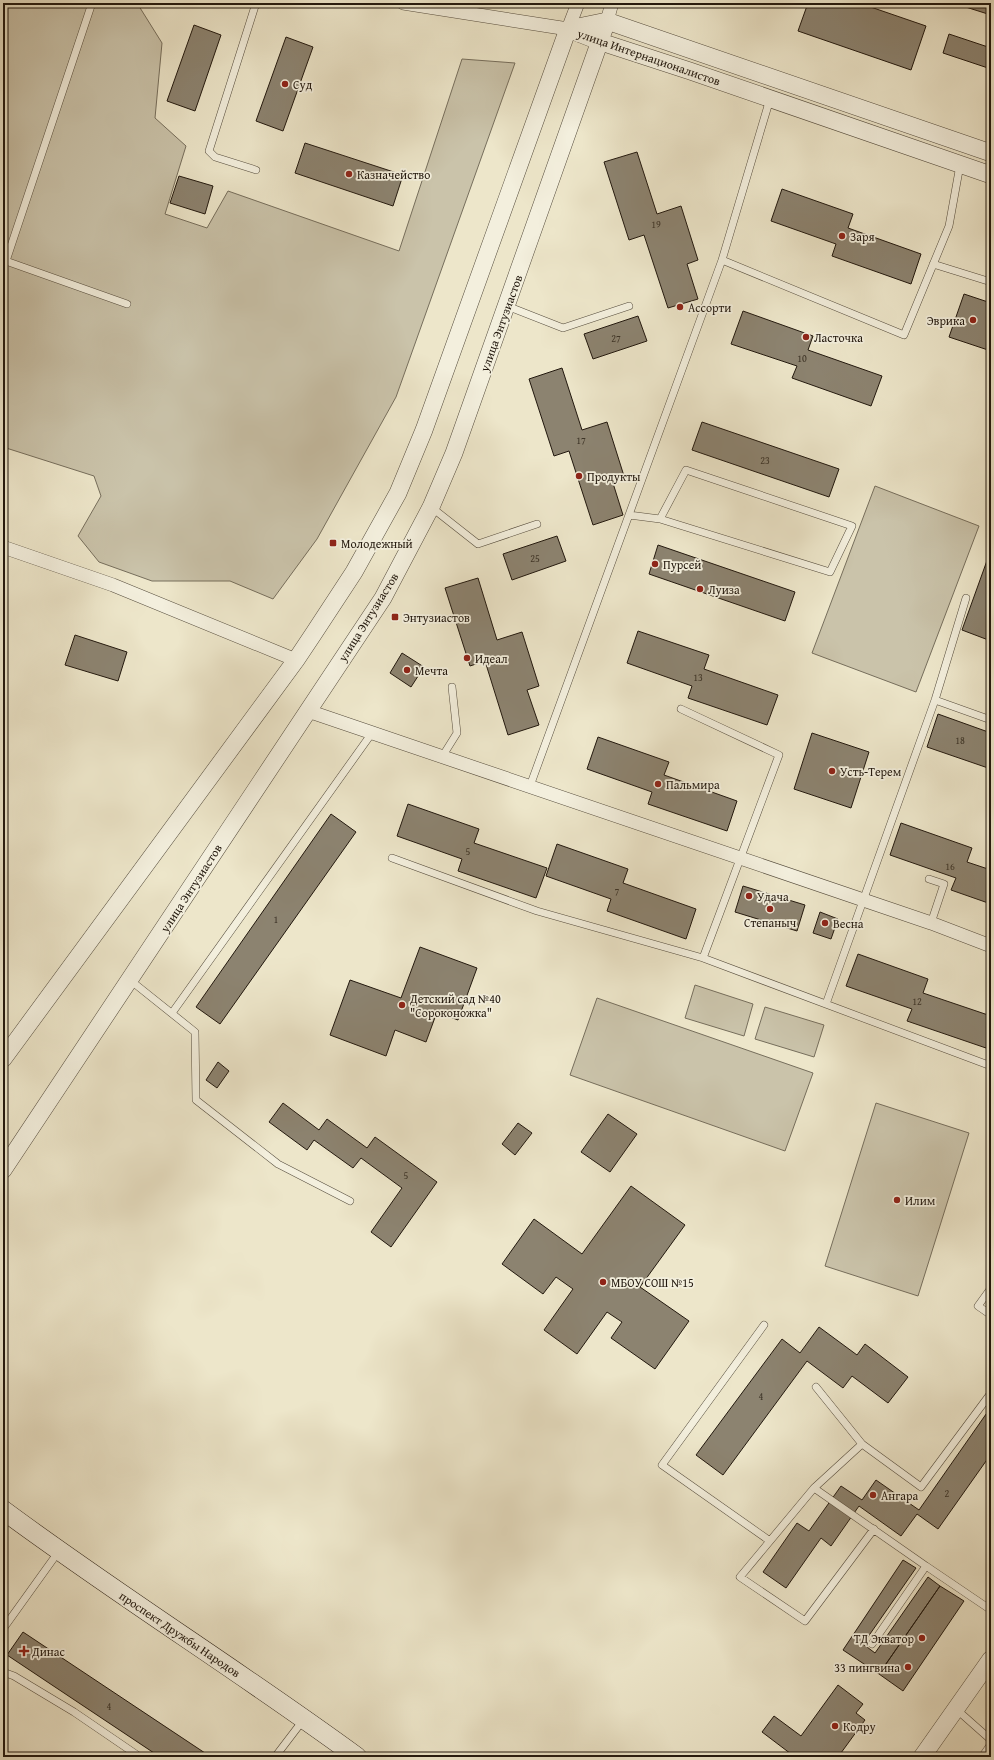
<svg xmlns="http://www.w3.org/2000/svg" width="994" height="1760" font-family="'Gentium Book Plus',serif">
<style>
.green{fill:#cac3aa;stroke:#766e5c}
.building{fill:#8c8370;stroke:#22180e}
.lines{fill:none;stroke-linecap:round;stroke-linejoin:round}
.service-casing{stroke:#554c3d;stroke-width:8}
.minor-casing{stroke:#554c3d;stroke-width:14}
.tertiary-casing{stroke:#554c3d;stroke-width:18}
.secondary-casing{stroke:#22180e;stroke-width:20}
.service{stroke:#f3efdd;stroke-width:7}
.minor{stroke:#f3efdd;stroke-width:13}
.tertiary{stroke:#f3efdd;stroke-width:17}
.secondary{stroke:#f3efdd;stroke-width:19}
.poi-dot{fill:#8f2418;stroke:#f3efdd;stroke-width:1.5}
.labels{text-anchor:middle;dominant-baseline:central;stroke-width:3.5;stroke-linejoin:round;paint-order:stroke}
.number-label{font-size:10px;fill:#3c3326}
.street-label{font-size:12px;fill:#22180e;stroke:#f3efdd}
.poi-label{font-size:12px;fill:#22180e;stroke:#f3efdd;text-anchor:start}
</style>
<rect width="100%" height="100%" fill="#ede6ca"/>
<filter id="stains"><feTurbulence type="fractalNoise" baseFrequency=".005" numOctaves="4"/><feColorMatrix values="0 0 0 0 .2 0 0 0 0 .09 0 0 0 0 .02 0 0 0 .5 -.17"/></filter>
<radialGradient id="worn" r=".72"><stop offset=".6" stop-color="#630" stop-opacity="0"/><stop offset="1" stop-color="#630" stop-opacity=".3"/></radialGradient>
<path class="green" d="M3,3H137L162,43L155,118L186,146L165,214L207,228L228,191L399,251L462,59L515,63L396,397L317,539L273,599L230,581H152L99,562L78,536L101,496L94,476L3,447Z
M875,486L979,526L916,692L812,653Z
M695,985L753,1004L744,1036L685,1018Z
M597,998L813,1073L785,1151L570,1075Z
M765,1007L824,1025L814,1057L755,1039Z
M876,1103L969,1133L918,1296L825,1266Z"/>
<path class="building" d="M808,3H859L926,26L911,70L798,31Z
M953,3H991V15Z
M194,25L221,35L195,111L167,101Z
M949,34L991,48V69L943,53Z
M286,37L313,47L283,131L256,121Z
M305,143L403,175L393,206L295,173Z
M637,152L657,214L681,206L698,260L687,264L698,299L668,308L644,235L629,240L604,162Z
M179,176L213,186L205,214L170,203Z
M782,189L853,214L848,228L921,254L911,284L832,256L836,244L771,221Z
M964,294L991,303V351L949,337Z
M743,311L813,336L808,350L882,376L871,406L792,378L797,366L731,344Z
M638,316L647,341L593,359L584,334Z
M562,368L582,430L607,422L624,476L612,480L623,515L593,525L569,451L554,456L529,379Z
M702,422L839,469L829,497L692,450Z
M557,536L566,561L512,580L503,554Z
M658,545L795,592L785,621L649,574Z
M989,555L991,556V641L962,630Z
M478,578L497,640L522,632L539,686L527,690L539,725L508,735L485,661L470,666L445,588Z
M638,631L709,655L704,669L778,695L767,725L688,698L692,686L627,663Z
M75,635L127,652L118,681L65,665Z
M402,653L424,667L411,687L390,673Z
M938,714L991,733V769L927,747Z
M812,733L869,752L851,808L794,789Z
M598,737L669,762L664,775L737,801L727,831L648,804L652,792L587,769Z
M991,772V782L988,781Z
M408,804L479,829L474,843L547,868L536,898L458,871L462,859L397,836Z
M331,814L356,832L220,1024L196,1007Z
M901,823L972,848L967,862L991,870V904L951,890L956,878L890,855Z
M557,844L628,869L623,883L696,909L686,939L607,911L611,899L546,876Z
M743,886L805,905L797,931L735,912Z
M820,912L838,919L831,939L813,933Z
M420,947L477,968L458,1020L437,1012L426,1042L395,1030L386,1056L330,1035L350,980L401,998Z
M858,954L928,979L923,993L991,1016V1035L986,1048L907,1021L912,1009L846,986Z
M218,1062L229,1071L217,1088L206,1080Z
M283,1103L319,1130L327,1119L367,1148L375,1137L437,1182L391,1247L371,1232L402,1188L361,1158L353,1168L314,1140L307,1150L269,1122Z
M608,1114L637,1134L610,1172L581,1152Z
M518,1123L532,1133L515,1155L502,1144Z
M631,1186L685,1225L640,1287L689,1321L655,1369L611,1338L622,1322L607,1312L577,1354L544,1330L573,1289L556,1277L543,1294L502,1264L534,1219L582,1254Z
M819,1327L857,1355L865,1344L908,1377L888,1403L852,1376L843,1388L807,1361L723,1475L696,1455L782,1339L800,1353Z
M991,1407V1454L938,1529L917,1514L901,1536L859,1506L831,1546L821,1538L786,1588L763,1572L797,1523L809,1531L841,1486L862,1500L876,1480L919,1510Z
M903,1560L916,1568L863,1644L875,1653L928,1577L940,1586L879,1674L843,1650Z
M940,1586L964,1601L903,1691L879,1674Z
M23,1632L211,1757H160L7,1655Z
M838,1685L863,1704L856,1713L865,1720L838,1757H829L826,1755L824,1757H795L762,1732L774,1716L801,1736Z"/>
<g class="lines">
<g class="service-casing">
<path id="service" d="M256,170L215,157L209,151L256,3
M3,260L127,304
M722,260L770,99
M6,261L92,3
M933,264L991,282
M507,306L563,328L629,306
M431,507L478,544L537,524
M629,515L660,519L686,470L852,526L830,572L660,519
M935,700L991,720
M442,757L457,733L452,687
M530,786L722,260L904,335L949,226L960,165
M392,858L537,911L703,958L779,755L681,709
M929,879L944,884L931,923
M703,958L991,1066
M130,980L195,1032L196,1100L278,1164L350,1201
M826,1004L935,700L966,598
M172,1013L372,733
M991,1288L978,1306L991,1315
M764,1325L662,1465L770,1541
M816,1387L862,1444
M814,1488L740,1577L805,1621L874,1529
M926,1566L814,1488L862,1444L921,1487L991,1393
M3,1629L59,1551
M872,1644L926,1566L991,1610
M3,1672L14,1676L74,1712L140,1757
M956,1709L991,1740
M275,1757L304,1719
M982,1757L991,1744"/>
</g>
<g class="minor-casing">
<path id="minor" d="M403,3L568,29L578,3
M607,21L612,3
M3,547L113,585L296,660
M308,711L931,923L991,946"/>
</g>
<g class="tertiary-casing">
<path id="tertiary" d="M568,29L601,42L690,71L991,175
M568,29L607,21L991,153
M3,1059L296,660L314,633L354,572L398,493L424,430L568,29
M3,1170L383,598L431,507L454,453L607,21
M922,1757L991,1659"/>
</g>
<g class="secondary-casing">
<path id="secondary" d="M3,1510C119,1596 241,1672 357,1757"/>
</g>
<use href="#service" class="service"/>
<use href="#minor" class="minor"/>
<use href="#tertiary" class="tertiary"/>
<use href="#secondary" class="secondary"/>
</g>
<g class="poi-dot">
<circle cx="285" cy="84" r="4"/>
<circle cx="349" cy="174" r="4"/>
<circle cx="842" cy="236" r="4"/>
<circle cx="680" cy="307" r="4"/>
<circle cx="973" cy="320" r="4"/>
<circle cx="806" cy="337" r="4"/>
<circle cx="579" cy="476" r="4"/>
<rect x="329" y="539" width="8" height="8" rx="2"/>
<circle cx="655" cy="564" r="4"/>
<circle cx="700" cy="589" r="4"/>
<rect x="391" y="613" width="8" height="8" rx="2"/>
<circle cx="467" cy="658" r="4"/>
<circle cx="407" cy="670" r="4"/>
<circle cx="832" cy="771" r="4"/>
<circle cx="658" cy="784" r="4"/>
<circle cx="749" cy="896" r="4"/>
<circle cx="770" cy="909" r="4"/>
<circle cx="825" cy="923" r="4"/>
<circle cx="402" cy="1005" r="4"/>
<circle cx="897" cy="1200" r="4"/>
<circle cx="603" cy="1282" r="4"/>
<circle cx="873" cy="1495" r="4"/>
<circle cx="922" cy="1638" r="4"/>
<path d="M22 1645h4v4h4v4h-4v4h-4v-4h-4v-4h4z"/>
<circle cx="908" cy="1667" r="4"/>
<circle cx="835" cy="1726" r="4"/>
</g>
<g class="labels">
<g class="number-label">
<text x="656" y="224">19</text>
<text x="616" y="338">27</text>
<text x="802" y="358">10</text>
<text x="581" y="440">17</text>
<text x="765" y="460">23</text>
<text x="535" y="558">25</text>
<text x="698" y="677">13</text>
<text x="960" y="740">18</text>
<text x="468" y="851">5</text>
<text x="950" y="866">16</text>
<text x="617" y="891">7</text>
<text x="276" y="919">1</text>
<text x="917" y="1001">12</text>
<text x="406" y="1175">5</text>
<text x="761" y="1396">4</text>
<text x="947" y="1493">2</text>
<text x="109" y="1706">4</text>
</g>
<g class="street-label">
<text transform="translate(649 57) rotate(19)">улица Интернационалистов</text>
<text transform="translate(501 323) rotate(-70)">улица Энтузиастов</text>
<text transform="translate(368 617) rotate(-58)">улица Энтузиастов</text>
<text transform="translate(191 888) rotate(-57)">улица Энтузиастов</text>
<text transform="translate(180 1634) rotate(34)">проспект Дружбы Народов</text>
</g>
<g class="poi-label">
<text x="293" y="84">Суд</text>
<text x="357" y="174">Казначейство</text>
<text x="850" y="236">Заря</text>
<text x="688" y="307">Ассорти</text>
<text x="965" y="320" text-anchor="end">Эврика</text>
<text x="814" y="337">Ласточка</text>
<text x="587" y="476">Продукты</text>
<text x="341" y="543">Молодежный</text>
<text x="663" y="564">Пурсей</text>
<text x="708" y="589">Луиза</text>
<text x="403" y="617">Энтузиастов</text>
<text x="475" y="658">Идеал</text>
<text x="415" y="670">Мечта</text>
<text x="840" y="771">Усть-Терем</text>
<text x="666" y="784">Пальмира</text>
<text x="757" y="896">Удача</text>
<text x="770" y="922" text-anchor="middle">Степаныч</text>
<text x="833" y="923">Весна</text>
<text x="410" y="998">Детский сад №40<tspan x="410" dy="14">"Сороконожка"</tspan></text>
<text x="905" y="1200">Илим</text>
<text x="611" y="1282">МБОУ СОШ №15</text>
<text x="881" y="1495">Ангара</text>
<text x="914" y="1638" text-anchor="end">ТД Экватор</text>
<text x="32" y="1651">Динас</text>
<text x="900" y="1667" text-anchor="end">33 пингвина</text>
<text x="843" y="1726">Кодру</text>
</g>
</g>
<rect width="994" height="1760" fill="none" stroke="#ede6ca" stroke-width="16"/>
<rect x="4" y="4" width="986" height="1752" fill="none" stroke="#22180e" stroke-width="2"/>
<rect x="8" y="8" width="978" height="1744" fill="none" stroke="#22180e"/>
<rect width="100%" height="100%" filter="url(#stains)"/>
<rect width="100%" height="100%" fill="url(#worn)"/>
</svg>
